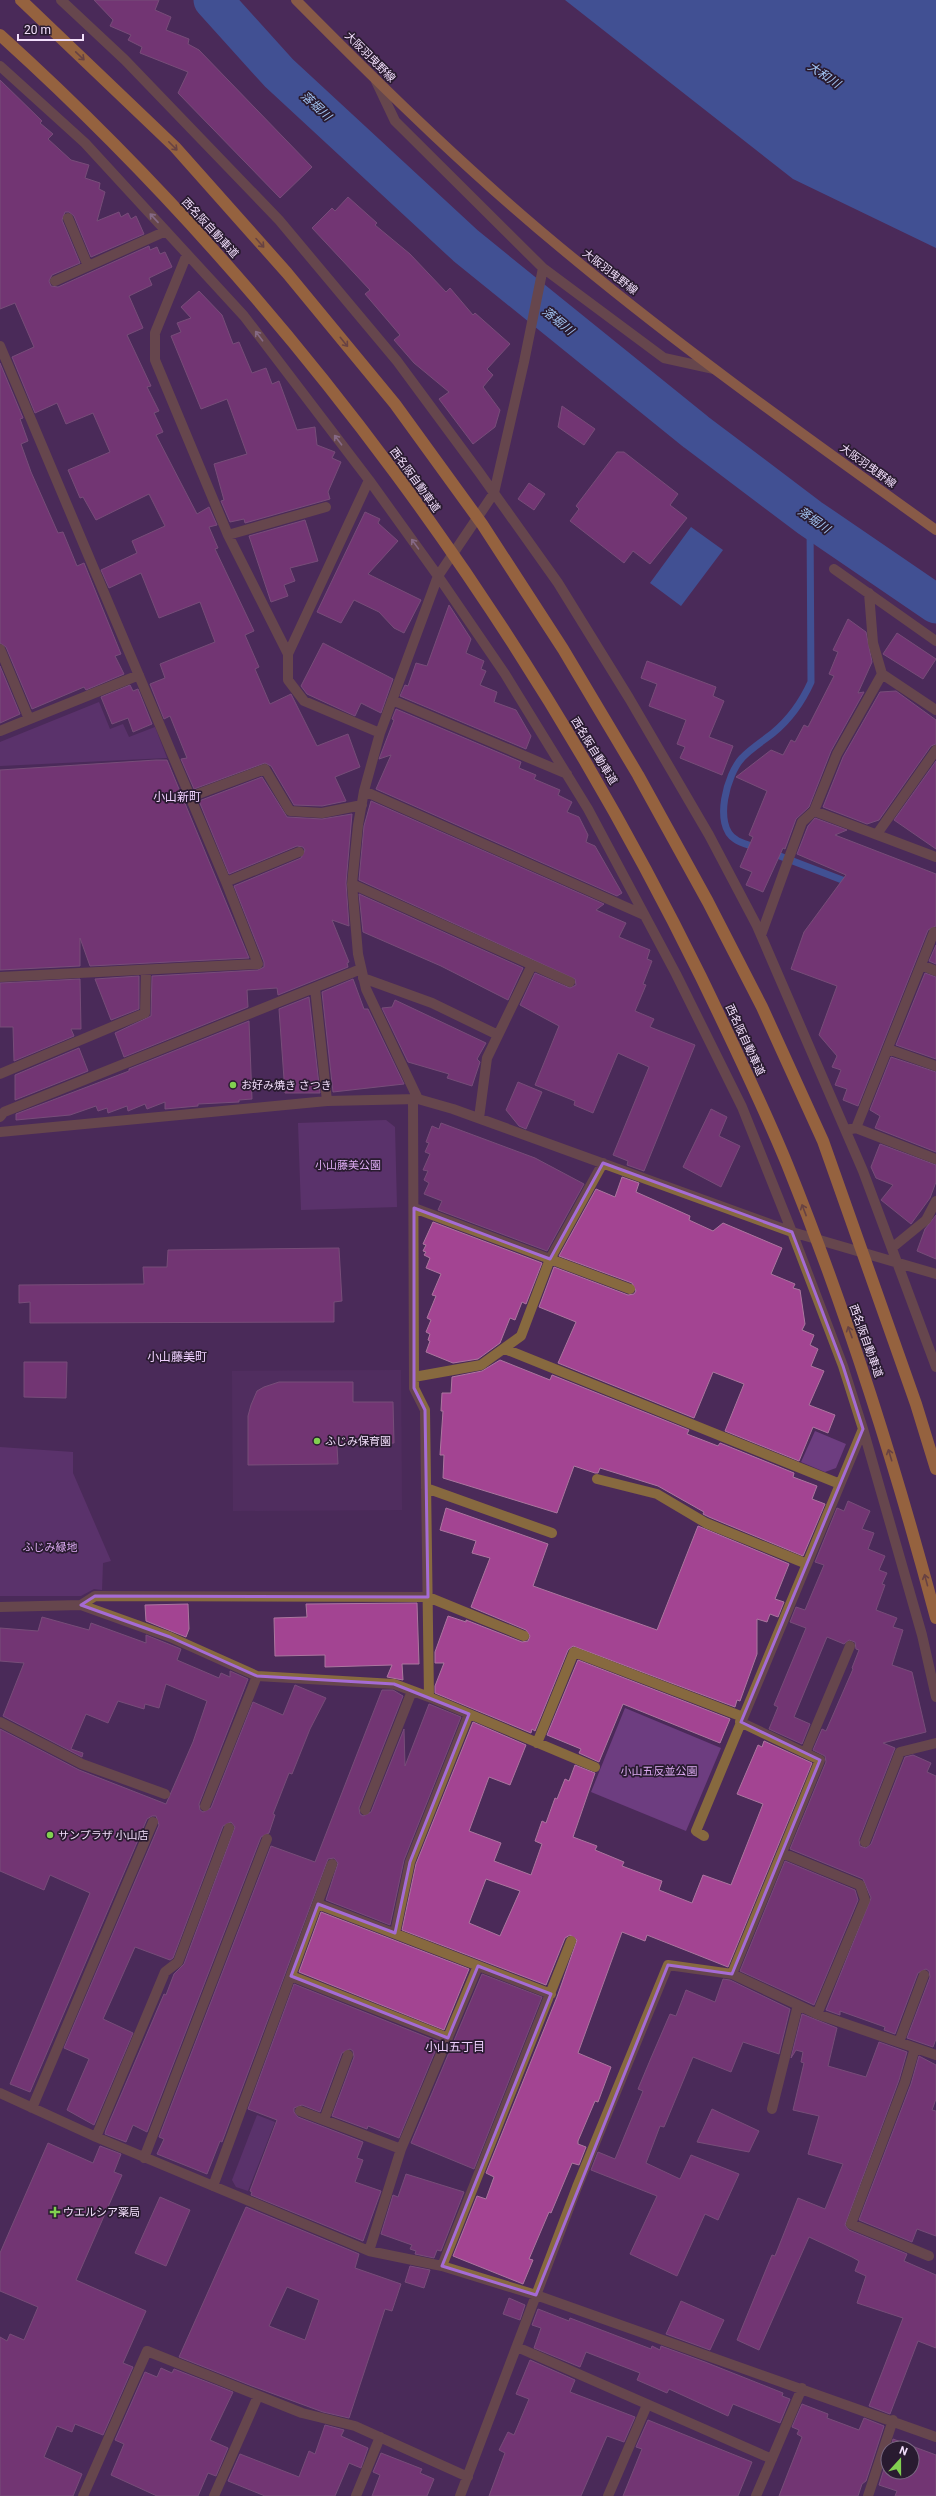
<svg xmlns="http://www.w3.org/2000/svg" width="936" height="2496" font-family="Roboto,'Noto Sans JP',sans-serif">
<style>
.built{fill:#583267}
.green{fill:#6d3d80}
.water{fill:#357fda}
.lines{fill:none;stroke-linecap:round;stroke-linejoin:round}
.stream{stroke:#357fda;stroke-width:7}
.river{stroke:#357fda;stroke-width:39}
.building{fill:#a34492;stroke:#ac769f;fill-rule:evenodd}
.minor{stroke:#87693f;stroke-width:10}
.major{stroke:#d29531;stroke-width:10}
.highway-bridge{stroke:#f0a620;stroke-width:12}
.oneway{stroke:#8c6028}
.oneway2{stroke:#cdb6ba}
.marked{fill:none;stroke:#a56bd4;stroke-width:3;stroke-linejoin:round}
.poi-dot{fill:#81d050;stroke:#291b30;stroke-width:1.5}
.labels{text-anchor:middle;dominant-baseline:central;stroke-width:3.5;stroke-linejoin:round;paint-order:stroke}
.street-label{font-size:11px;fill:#f3dffc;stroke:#291b30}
.poi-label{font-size:11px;fill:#f3dffc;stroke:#291b30;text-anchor:start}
.park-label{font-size:11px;fill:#ddabf2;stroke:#291b30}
.water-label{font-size:12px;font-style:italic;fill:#a2c4f2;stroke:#291b30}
.neighbourhood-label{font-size:12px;fill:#efd0fe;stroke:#291b30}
</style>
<rect width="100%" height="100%" fill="#4b2a59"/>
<path class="built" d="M401,1370L402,1510L233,1511L232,1371Z"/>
<path class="green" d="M99,702L110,729L123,724L129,737L155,727L167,758L0,766V742Z
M386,1120L395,1127L397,1207L301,1210L298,1123Z
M815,1431L846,1444L836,1468L825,1472L801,1462Z
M0,1447L73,1452V1473L111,1561L103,1563L102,1590L94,1589L81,1596H0Z
M625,1708L721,1748L686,1831L591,1792Z
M257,2115L275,2122L248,2191L236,2187L232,2180Z"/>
<path class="water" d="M565,0H936V248L793,179Z
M691,527L723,550L681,606L650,583Z"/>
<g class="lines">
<path class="stream" d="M758,848C751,845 741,844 735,839C713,825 727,774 742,758C750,749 763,741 773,733C790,719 802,702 811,682L810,518
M772,853L850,883"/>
<path class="river" d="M213,0L279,73L466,246L696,432L810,518L936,604"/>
</g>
<path class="building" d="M94,0H159L155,10L171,17L166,30L189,39L188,44L199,50L312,167L280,198L178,93L188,72L140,53L142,47L128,40L131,35L110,26L113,20Z
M0,80L42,121L40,123L53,134L48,139L71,160L89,165L85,178L100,183L99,189L105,192L97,221L119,212L121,217L128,213L131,219L136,216L144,234L91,257L74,216L69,212H65L62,220L80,263L52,275L49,281L51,286L58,287L149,246L150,250L157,247L160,254L165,252L172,267L149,278L152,285L129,296L143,328L127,335L151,386L147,387L159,411L154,413L163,432L156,435L197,514L209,507L217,525L209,527L218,548L215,549L254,631L245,635L259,667L255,669L270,704L291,694L317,746L348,734L360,767L335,777L346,801L322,806L294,805L271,766L265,763L194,789L181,759L187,758L170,716L164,719L150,684L165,678L160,664L215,642L200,602L159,618L141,573L109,588L101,570L137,553L132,541L165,526L149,494L96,520L83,497L80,498L68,470L110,452L93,413L66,424L57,403L35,413L12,357L34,347L15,303L0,309Z
M348,197L377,223L375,225L410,254L446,292L450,288L473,315L475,313L510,344L487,369L493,375L483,387L500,410L495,427L473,444L439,399L449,392L414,363L394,340L400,335L365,294L370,290L312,228L332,208L335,211Z
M199,291L222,315L233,344L239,342L252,373L266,368L272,384L279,381L297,430L315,427L317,445L335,452L332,458L341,462L328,492L330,499L245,523L244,519L230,522L221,501L224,500L214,464L247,454L227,399L201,409L171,336L181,332L177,323L191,318L181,307Z
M0,363L23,418L20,419L28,441L21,444L31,472L58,533L63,532L77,566L84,563L121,654L115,656L124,674L86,690L84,687L32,709L6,647L0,643Z
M562,406L595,429L584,445L558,427Z
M617,452H624L678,494L670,505L687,518L650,564L633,551L624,563L570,521L579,509L576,506Z
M529,483L545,494L534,510L518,499Z
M365,512L380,519L378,523L398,541L368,574L421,600L404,633L394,628L379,612L354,600L341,623L317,612Z
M305,520L318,561L290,568L295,581L284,585L288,596L271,602L249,536Z
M449,605L471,639L466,653L484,661L481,669L486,671L480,685L497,692L494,702L516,710L531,736L526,749L400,696L405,685L408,686L416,663L427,666Z
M848,619L866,632L872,662L858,693L864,692L831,751L809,807L796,819L785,849L783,848L763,892L746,885L752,872L740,867L753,837L749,835L767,791L736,777L771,750L783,755L791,740L795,742L804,725L808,727L834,676L829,674L838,652L833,650Z
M897,633L936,659L923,679L883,654Z
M323,643L393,679L381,713L361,703L355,716L307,694L301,686Z
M647,661L716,687L713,696L724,701L709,737L733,746L722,775L680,758L685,747L677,744L686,720L649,706L657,684L641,678Z
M0,666L20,714L0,723Z
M130,685L133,691L138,689L152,724L133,732L128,718L112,724L101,697Z
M896,691L936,720V744L931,746L879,820L867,824L823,807L843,757L880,692Z
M396,709L521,762L519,768L536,775L534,779L560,790L558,795L572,802L567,812L579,817L588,835L586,842L595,846L622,893L617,896L376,789L391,755L379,759L394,720L392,719Z
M156,760H167L249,958L90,966L80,938V966L0,970V770Z
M936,761V849L894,820Z
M262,777L287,817L322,819L352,814L346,883L349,926L332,920L349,962L347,963L348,967L278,995L277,988L247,990L248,1007L124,1057L115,1033L151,1016L152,976L258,970L264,967V962L234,886L301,858L305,850L303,847L297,846L229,874L199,801Z
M371,801L604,904L596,910L626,923L619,937L650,950L647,959L652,961L643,984L646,985L635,1011L654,1019L650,1027L695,1045L644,1171L627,1165L628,1161L613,1155L649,1067L618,1053L593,1113L574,1105L575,1101L535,1085L559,1026L520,1005L535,973L570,988L576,985L575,979L359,880L364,826Z
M815,818L847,830L835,835L936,874V926L928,930L858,1106L843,1100L847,1089L835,1085L841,1070L832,1067L837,1056L819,1035L837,986L791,969L804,932L846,875L797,854L808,826Z
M359,894L523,968L508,1000L441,966L363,932Z
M936,945V964L929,961Z
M925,973L936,977V1059L896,1045Z
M139,976V1009L111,1020L95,979Z
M80,979L81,1029H71L74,1036L14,1061L13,1027H0V983Z
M353,979L364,1009H368L404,1084L333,1092L322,992Z
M309,997L320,1093H285L279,1009Z
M395,1000L486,1043L477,1059L480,1062L472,1086L447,1078L449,1074L408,1062L382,1008L392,1007Z
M249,1021L252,1099L239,1100V1102L198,1104V1106L165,1109V1102L147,1109L145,1104L128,1111L127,1106L108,1113L107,1108L98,1111L96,1106L70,1115L16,1120V1114L129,1071V1069Z
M79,1048L88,1071L15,1100V1075Z
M891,1057L936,1072V1152L875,1128L880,1116L870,1110Z
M518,1082L542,1092L526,1129L519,1126L506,1110Z
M711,1109L727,1117L719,1136L740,1146L721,1187L683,1167Z
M441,1123L535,1158L584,1184L547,1251L438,1210L442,1201L424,1194L429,1183L424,1180L428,1171L423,1170L430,1154L425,1152L429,1143L426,1142L432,1126L439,1129Z
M880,1144L936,1165V1182L930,1198L911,1224L881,1200L893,1185L876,1178L871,1167Z
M622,1177L639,1183L636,1192L690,1216L689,1220L713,1231L723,1223L782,1248L771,1274L795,1284L793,1288L800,1290L805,1324L802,1330L814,1335L810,1345L818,1349L811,1366L824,1371L809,1405L835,1415L828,1433L813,1427L799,1461L725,1431L744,1384L713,1372L694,1418L558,1363L576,1322L539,1307L554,1267L628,1295L634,1294L636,1291L632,1283L559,1256L596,1189L615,1197Z
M936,1215V1259L917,1251L925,1229Z
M433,1222L542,1263L526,1304L522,1302L515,1320L510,1318L500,1343L478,1359L453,1363L426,1352L430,1341L428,1340L430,1334L426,1332L431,1320L427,1318L436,1296L432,1295L441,1274L426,1268L430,1258L424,1255L426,1252L423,1251L426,1245L423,1244Z
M339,1248L342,1301L334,1302V1322L30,1323V1302L19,1303V1285L144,1284L143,1267H167L168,1250Z
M500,1360L550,1380L552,1375L689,1430L687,1434L718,1446L720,1443L794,1473L793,1477L817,1486L812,1499L825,1504L803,1556L709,1517L703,1514L704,1512L658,1486L600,1468L598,1473H595L574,1466L557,1513L443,1478L444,1455H440L443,1411H441L442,1393H451L452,1377L482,1371Z
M24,1362H67L66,1398L24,1397Z
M279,1382H353V1402H393L394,1443L337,1446L338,1464L248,1465V1416L251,1405L257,1391L264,1387Z
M848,1501L870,1511L862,1529L874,1533L868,1549L885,1556L879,1570L887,1573L882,1584L885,1585L876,1610L897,1618L893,1627L903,1630L892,1665L912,1672L926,1732L883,1743L895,1748L859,1840L860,1846L866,1848L871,1844L905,1757L913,1755L931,1763L927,1772L936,1776V2039L933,2047L907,2038L930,1977L929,1971L926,1969L918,1973L895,2034L884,2030L885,2027L840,2011V2015L826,2010L871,1898L863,1879L790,1849L826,1762L825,1756L813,1750L822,1729L826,1731L853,1669L852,1668L859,1650L856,1649L855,1642L849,1640L844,1644L827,1637L794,1717L810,1724L802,1744L769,1729L778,1707L774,1705L806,1628L790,1622L796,1607L805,1610L824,1565L815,1562L837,1508L844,1511Z
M446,1508L548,1544L533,1586L657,1630L698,1526L789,1564L775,1599L784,1602L778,1617L770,1614L767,1622L757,1619V1654L740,1701L737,1700L735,1707L573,1646L568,1650L535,1731L532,1729L531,1733L435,1693V1686L444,1663H435V1652L448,1616L466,1622V1620L522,1642L528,1641L530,1636L526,1630L471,1607L490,1558L472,1553L476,1541L440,1530Z
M417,1603L419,1664H402L403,1680L387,1677L392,1665L325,1667V1655L275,1656L274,1618L307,1617L306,1604Z
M188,1604L189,1629L186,1637L146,1621L145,1605Z
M42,1617L89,1630L91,1623L146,1643V1635L181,1649L177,1660L219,1678L221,1673L230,1677V1671L248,1679L199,1804L200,1810L203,1812L211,1808L253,1702L283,1715L295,1685L326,1698L310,1729L292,1774L289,1773L273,1814L275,1815L269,1833L261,1837L147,2132L133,2125L126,2142L105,2134L106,2130L164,1994L166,1995L174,1974L184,1964L235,1827L231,1822L223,1826L173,1958L170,1960L135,1947L103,2019L133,2033L94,2125L67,2110L89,2059L64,2048L159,1825L156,1816H152L147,1819L30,2092L10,2084L90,1893L50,1875L44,1890L0,1871V1729L79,1770L166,1804L193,1742L207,1701L166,1684L159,1708L145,1704L144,1709L118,1701L108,1723L86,1714L71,1749L83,1753L82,1757L3,1716L24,1663L0,1661V1628L38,1631Z
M578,1660L730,1719L720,1743L623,1704L599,1762L579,1753L581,1749L547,1735Z
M382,1690H393L403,1696L359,1808L360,1814L363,1816L371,1812L404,1729L405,1766L429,1704L461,1717L404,1860L390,1925L326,1900L338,1863L334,1858L328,1859L222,2142L220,2141L207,2174L157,2154L164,2139L159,2137L271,1846L315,1862Z
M473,1722L526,1745L510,1785L489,1777L469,1831L501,1843L494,1861L531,1875L542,1844L535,1841L542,1821L546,1823L555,1798L557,1799L565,1779L569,1781L575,1765L595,1773L573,1837L597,1846L595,1850L624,1862L622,1866L662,1881L659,1890L692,1903L703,1875L731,1885L763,1804L737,1794L758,1745L762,1747L764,1741L812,1763L728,1967L647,1935L645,1941L622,1932L578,2053L611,2067L598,2102L595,2101L578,2141V2144L586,2147L579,2165L572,2163L551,2213L549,2212L529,2259L533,2260L523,2284L453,2256L477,2196L486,2199L494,2177L486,2173L557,1997L577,1940L570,1935L565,1938L546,1985L402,1930L416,1864ZM486,1879L520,1891L500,1936L469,1923Z
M785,1861L855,1890L858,1900L814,2005L740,1971Z
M321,1912L469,1969L444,2030L299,1972Z
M482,1974L542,1997L474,2169L411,2143Z
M723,1979L730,1980L790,2009L779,2054L743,2042L731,2072L693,2057L664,2127L660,2126L646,2163L680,2179L691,2155L739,2174L718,2220L705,2214L677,2276L630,2254L657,2196L591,2170L598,2152L615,2159L643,2091L638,2089L651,2058L670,2014L676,2016L686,1990L715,2002Z
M294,1984L439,2042L399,2138L368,2126L367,2129L332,2116L354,2057L353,2051L350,2049L342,2053L320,2112L302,2105L294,2108V2112L298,2117L363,2142L357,2158L363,2160L355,2182L381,2191L363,2241L251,2195L252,2192L250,2191L277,2120L248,2109Z
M802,2014L837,2028L828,2066L866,2077L879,2042L907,2052L899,2080L845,2225L849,2230L907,2254L904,2261L936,2275V2348L918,2341L890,2414L869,2406L903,2318L857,2303L866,2276L855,2271L859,2261L852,2257L809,2237L759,2350L737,2340L772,2255L775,2256L798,2198L825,2209L843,2164L808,2154L819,2116L793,2110L804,2063L801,2062L803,2052L796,2050L791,2058Z
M919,2056L936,2065V2099L932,2110L936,2111V2236L917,2229L912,2242L859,2220L911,2084Z
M712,2109L759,2131L749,2152L697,2142Z
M48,2143L93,2163L100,2146L121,2154L114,2172L122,2175L76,2280L146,2311L123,2363L133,2367L103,2435L75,2424L72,2432L57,2426L44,2457L82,2474L73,2496H0V2337L7,2341L10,2334L24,2340L38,2307L0,2291V2253Z
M406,2174L464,2192L441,2251L437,2250L434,2258L415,2254L416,2251L410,2249L412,2245L381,2234L393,2195L398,2197Z
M160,2197L190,2210L166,2266L135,2253Z
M246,2207L359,2254L355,2268L401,2284L392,2311L385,2309L349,2418L323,2412L252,2386L179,2357ZM287,2287L319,2300L305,2340L269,2326Z
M410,2266L430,2270L424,2288L405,2282Z
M509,2298L525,2305L520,2320L503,2314Z
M681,2301L724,2320L710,2350L666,2334Z
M538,2309L569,2321L570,2318L651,2349L652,2346L660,2350L661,2346L705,2362L783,2393L782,2396L790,2399L780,2423L733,2404L728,2416L669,2389L667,2393L637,2380L640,2373L586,2352L580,2367L534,2348L541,2328L532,2325Z
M530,2360L575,2380L570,2392L635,2417L624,2442L607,2436L581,2496H489L505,2453L499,2450L508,2432L514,2435L529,2399L516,2394Z
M161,2368L172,2373L174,2369L233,2392L210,2440L228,2448L216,2476L208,2473L198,2496H157L111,2475L124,2444L115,2440L145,2372L157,2377Z
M802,2404L828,2414L827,2418L859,2430L864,2418L884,2426L866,2481L862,2484L858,2496H779L802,2437L797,2434L799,2430L792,2427Z
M648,2420L752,2462L738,2496H623L642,2449L636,2447Z
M325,2425L344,2430L341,2436L368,2448L361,2468L349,2463L335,2496H265L228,2481L240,2454L299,2477L309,2451L315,2454Z
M893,2439L936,2455V2496H895L897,2491L879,2485L888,2456V2472H912V2448H891Z
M381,2453L422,2469L420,2473L434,2479L427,2496H372L380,2475L373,2472Z"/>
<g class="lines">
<path class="minor" d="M61,0L125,60L279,220L397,361L479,472L558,583L629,698L709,835L757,926L863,1171L936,1367
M0,66L85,143L244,316L369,480L438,576L505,674L588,809L676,974L742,1107L792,1232L843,1366L863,1429L922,1635L936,1697
M376,81L395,121L543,268L664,358L714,369
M68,218L88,266
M187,254L155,333V360L228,535L288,654V680L304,701L380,733
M55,281L166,231
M0,346L226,882L258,964L0,977
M228,535L326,507
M834,569L936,641
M869,593L873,643L882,674
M0,649L29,719
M288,654L369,480
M392,700L567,774
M0,731L139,675
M364,791L644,915
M190,797L265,769L290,811L322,813L362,805
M814,811L936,857
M877,834L936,750
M226,882L299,852
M352,884L570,982
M761,935L802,822L814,811L837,754L882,674L936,710
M921,965L936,971
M363,978L432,1003L498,1035
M315,988L327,1101
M888,1049L936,1066
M0,1074L145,1013L146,971
M413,1099L414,1388L425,1410L429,1697
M418,1099L366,989L358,954L352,884L358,825L364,791L380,733L438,576L494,493L524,362L543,268
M0,1117L4,1112L361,969
M479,1118L487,1058L532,965
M856,1128L936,1159
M846,1130L856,1128L934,932
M0,1132L327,1101L418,1099L453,1109L792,1232L936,1274
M414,1208L630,1289
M893,1247L926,1220L936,1201
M505,1349L840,1484
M414,1377L481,1365L521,1336L550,1259L603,1163
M597,1479L657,1494L706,1523L807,1564
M426,1488L552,1533
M81,1605L95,1596L428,1597L524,1636
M0,1607L81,1605L170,1637L257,1676
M0,1722L82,1764L165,1794
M537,1743L574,1652L743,1717
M805,1753L850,1646
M205,1806L257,1676L394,1684L429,1697L595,1767
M365,1810L412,1691
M704,1836L696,1831L863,1429
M865,1842L900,1752L936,1743
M782,1853L860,1885L865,1900L817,2014
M318,1904L551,1994
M395,1933L410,1862L469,1714
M732,1974L820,1760L740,1722
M291,1976L448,2038
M899,2042L924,1975
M915,2048L905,2082L851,2224L929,2256
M0,2093L96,2137L369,2251L442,2266L536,2295L936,2437
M32,2108L153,1822
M772,2109L798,2005
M300,2111L401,2149
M324,2120L348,2055
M96,2137L165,1972L178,1962L229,1828
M144,2158L267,1839
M213,2186L332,1864
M369,2251L401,2149L478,1966
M442,2266L571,1941
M517,2347L772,2459
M83,2496L147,2351L302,2413L355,2426L468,2477
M214,2496L258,2396
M356,2496L380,2437
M460,2496L577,2187L668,1965L732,1974L817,2014L936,2055
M608,2496L647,2405
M756,2496L802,2388
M868,2496L893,2420"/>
<path class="major" d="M296,0C386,91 478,181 578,262C693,357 815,443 936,530"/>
<path class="highway-bridge" d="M21,0L175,147L287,273L395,404L482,524L563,649L638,775L708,902L762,1007L823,1141L916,1404L936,1469
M0,35C291,298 528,625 701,977C731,1039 761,1101 787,1164C847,1312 895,1464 936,1618"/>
</g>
<defs><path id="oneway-shaft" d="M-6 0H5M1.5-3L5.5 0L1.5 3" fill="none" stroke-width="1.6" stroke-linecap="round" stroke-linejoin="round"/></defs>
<g class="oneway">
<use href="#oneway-shaft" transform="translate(80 56) rotate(44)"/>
<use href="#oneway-shaft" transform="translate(173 146) rotate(45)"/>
<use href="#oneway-shaft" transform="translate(260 243) rotate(48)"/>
<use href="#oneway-shaft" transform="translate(344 342) rotate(51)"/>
<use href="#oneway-shaft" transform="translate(804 1210) rotate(-111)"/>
<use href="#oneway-shaft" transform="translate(850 1332) rotate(-110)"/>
<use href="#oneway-shaft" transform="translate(890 1455) rotate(-107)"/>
<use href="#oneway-shaft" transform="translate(926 1580) rotate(-105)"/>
</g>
<g class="oneway2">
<use href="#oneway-shaft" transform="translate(154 218) rotate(-133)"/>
<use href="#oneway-shaft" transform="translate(259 336) rotate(-127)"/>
<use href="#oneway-shaft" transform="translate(338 440) rotate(-127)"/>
<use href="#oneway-shaft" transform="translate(415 544) rotate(-126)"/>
</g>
<path d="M0 0H936V2496H0ZM603,1163L792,1232L843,1366L863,1429L741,1722L820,1760L732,1974L668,1965L536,2295L442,2266L551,1994L478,1966L448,2038L291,1976L318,1904L395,1933L410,1862L469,1714L394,1684L257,1676L170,1637L81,1605L95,1596L428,1597L425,1410L414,1388V1208L550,1259Z" fill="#4b2a59" fill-opacity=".55" fill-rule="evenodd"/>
<path class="marked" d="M603,1163L792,1232L843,1366L863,1429L741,1722L820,1760L732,1974L668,1965L536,2295L442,2266L551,1994L478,1966L448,2038L291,1976L318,1904L395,1933L410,1862L469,1714L394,1684L257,1676L170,1637L81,1605L95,1596L428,1597L425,1410L414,1388V1208L550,1259Z"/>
<g class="poi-dot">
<circle cx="233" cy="1085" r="4"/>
<circle cx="317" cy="1441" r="4"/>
<circle cx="50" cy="1835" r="4"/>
<path d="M53 2206h4v4h4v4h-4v4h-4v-4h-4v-4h4z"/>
</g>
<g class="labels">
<g class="street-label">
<text transform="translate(370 57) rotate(45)">大阪羽曳野線</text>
<text transform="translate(210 228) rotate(47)">西名阪自動車道</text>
<text transform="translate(610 272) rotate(38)">大阪羽曳野線</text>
<text transform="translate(868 466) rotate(36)">大阪羽曳野線</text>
<text transform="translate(415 480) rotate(54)">西名阪自動車道</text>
<text transform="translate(594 751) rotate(58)">西名阪自動車道</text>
<text transform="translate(745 1040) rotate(65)">西名阪自動車道</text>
<text transform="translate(866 1341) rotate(70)">西名阪自動車道</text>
</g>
<g class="poi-label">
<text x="241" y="1085">お好み焼き さつき</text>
<text x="325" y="1441">ふじみ保育園</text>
<text x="58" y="1835">サンプラザ 小山店</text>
<text x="63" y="2212">ウエルシア薬局</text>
</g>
<g class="park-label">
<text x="348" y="1165">小山藤美公園</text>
<text x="50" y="1547">ふじみ緑地</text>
<text x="659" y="1771">小山五反並公園</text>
</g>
<g class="water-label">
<text transform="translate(824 75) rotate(34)">大和川</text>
<text transform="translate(316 106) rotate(43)">落堀川</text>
<text transform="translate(558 321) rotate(39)">落堀川</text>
<text transform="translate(814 520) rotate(35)">落堀川</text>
</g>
<g class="neighbourhood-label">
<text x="177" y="797">小山新町</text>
<text x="177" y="1357">小山藤美町</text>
<text x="455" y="2047">小山五丁目</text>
</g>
</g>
<g transform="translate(900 2460) rotate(21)"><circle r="19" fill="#291b30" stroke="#7a6982"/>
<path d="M0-3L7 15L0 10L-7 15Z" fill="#81d050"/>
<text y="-6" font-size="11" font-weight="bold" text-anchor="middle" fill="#f3dffc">N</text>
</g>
<path d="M18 34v6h65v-6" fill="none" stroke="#f3dffc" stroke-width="2"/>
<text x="24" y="34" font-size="12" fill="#f3dffc" stroke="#291b30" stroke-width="3" paint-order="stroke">20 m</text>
</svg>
